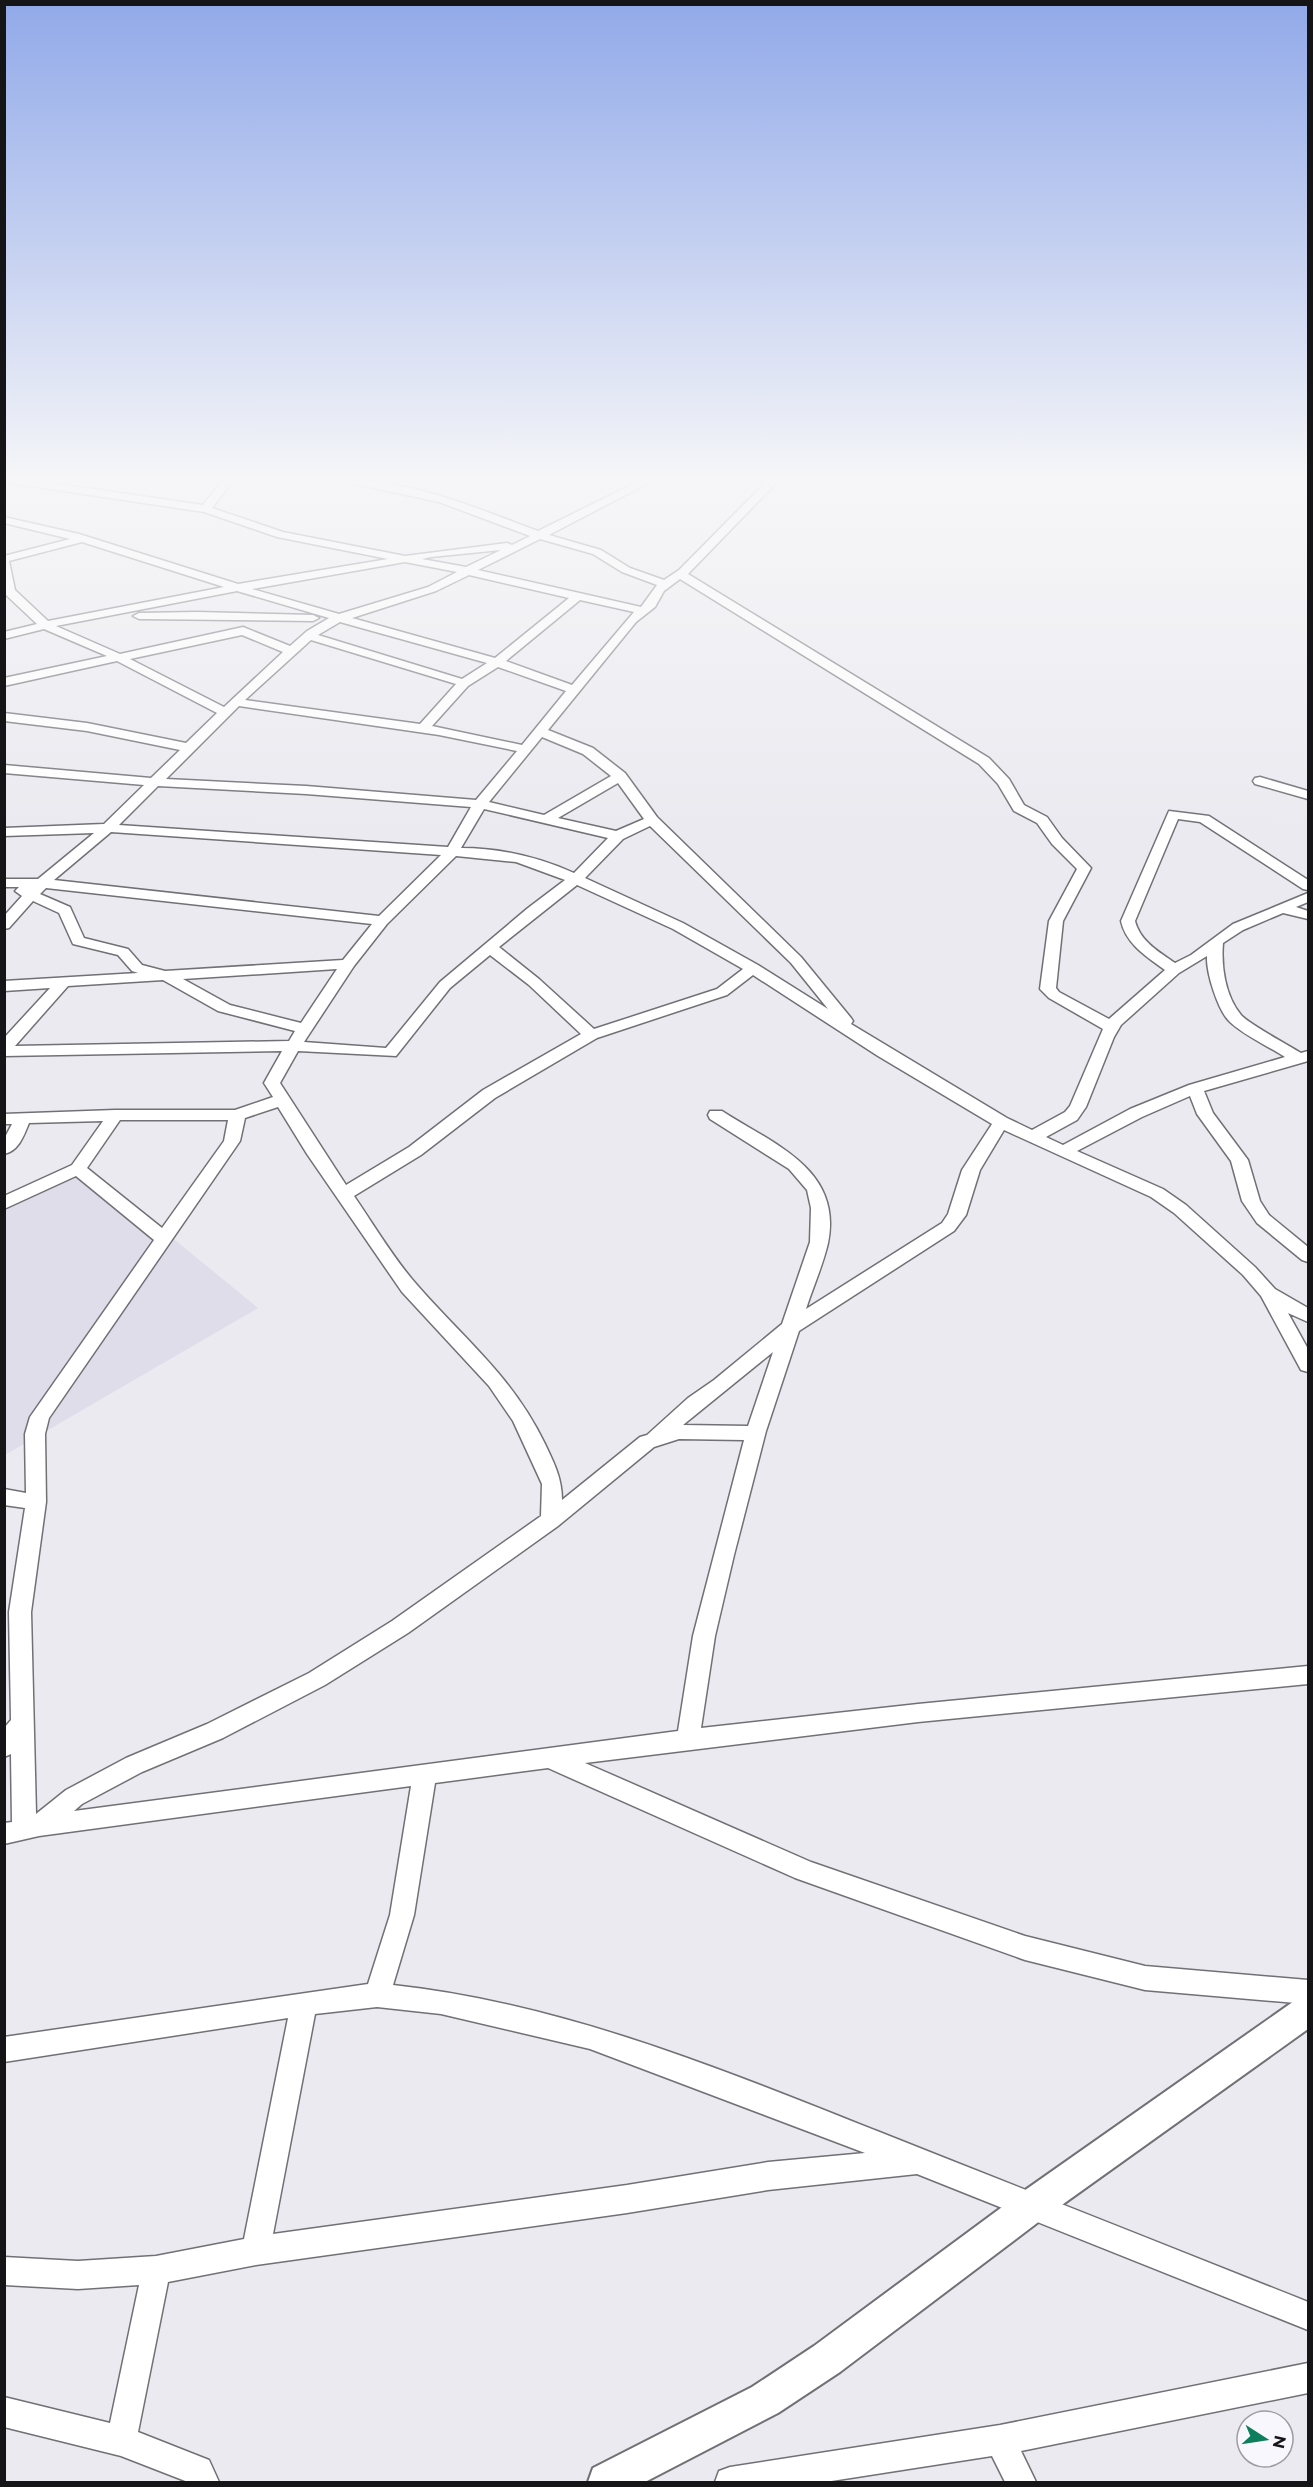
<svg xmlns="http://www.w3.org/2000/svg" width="1313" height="2487" font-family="Montserrat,sans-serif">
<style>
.built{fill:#e0ddea}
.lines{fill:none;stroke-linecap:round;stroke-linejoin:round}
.minor-casing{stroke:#717075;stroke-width:3}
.major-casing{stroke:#717075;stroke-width:4}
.minor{fill:#fff;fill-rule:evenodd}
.major{fill:#fff;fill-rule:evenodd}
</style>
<rect width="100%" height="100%" fill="#ebeaf0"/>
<path class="built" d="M66,1170L92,1172L258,1308L5,1455V1199Z"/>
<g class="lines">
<g class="minor-casing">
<path id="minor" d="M5,480H31L203,505L223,480H233L212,508L283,532L405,556L507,543L512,545L530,536L439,502L350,483L345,480C412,480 476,508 538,531L641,480H654L549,535L601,550L630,568L664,580L679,570L768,480H779L688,574L989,758L1009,779L1024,805L1047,817L1062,838L1091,868L1063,921L1056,988L1059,992L1109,1019L1165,970C1147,957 1126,944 1121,921L1169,811L1209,816L1308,880V890L1303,889L1200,822L1178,819L1135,921C1140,941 1159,952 1175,963L1191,955L1233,924L1308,893V902L1296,907L1308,911V919L1283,913L1243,930L1223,943C1221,966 1225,996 1241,1015C1249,1024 1288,1045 1301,1053L1308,1051V1061L1204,1091L1213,1113L1248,1160L1260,1201L1269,1215L1308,1247V1262L1302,1260L1257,1223L1242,1201L1231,1161L1197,1114L1190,1096L1142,1117L1077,1151L1163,1189L1186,1205L1255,1267L1275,1289L1308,1308V1322L1288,1313L1308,1349V1372L1301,1370L1261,1296L1243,1275L1174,1213L1151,1197L1004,1130L980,1170L966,1215L954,1231L799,1331L766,1431L734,1555L715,1636L701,1728L918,1704L1308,1666V1684L918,1722L585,1763L811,1862L1025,1936L1145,1966L1308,1980V2004L1145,1990L1025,1960L795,1878L548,1768L435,1783L414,1915L393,1985C561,2003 721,2069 877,2131C1021,2188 1165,2245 1308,2302V2330L917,2174L768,2190L627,2213L256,2265L168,2282L138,2432L209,2460L219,2482H188L121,2456L4,2427V2397L110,2423L139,2285L78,2289L4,2285V2257L78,2261L156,2256L244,2239L288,2018L4,2062V2037L368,1984L390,1915L411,1786L39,1836L4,1844V1823L12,1822L11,1754L4,1757V1728L11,1720L9,1612L25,1508L4,1505V1489L26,1493L25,1434L30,1417L154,1240L76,1176L4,1209V1196L72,1165L103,1121L29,1123C24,1135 19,1151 4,1154V1139L12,1124H4V1114L115,1110H235L273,1097L264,1083L282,1051L4,1056V1038L50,988L4,991V981L138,973L132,971L118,955L73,944L59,913L33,901L9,928L4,929V916L22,896L15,891L19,887H4V879H38L94,833L4,836V828L104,824L144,785L4,773V765L151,778L180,750L87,731L4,721V713L87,723L186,743L217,713L117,661L4,686V678L107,656L44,629L4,639V632L37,624L4,593V556L70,539L4,523V517L79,534L238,584L388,559L277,537L204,512L10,483ZM540,539L593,554L622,572L657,585L641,607L478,570ZM82,542L224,587L48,621L15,590L9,561ZM501,550L466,567L422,559L431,557ZM405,562L457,572L428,587L339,614L252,589ZM469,575L569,598L495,658L352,618L436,591ZM680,579L979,764L998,784L1014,811L1037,823L1052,844L1077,869L1049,921L1040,989L1049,998L1103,1029L1070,1106L1065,1112L1032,1130L1007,1118L851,1024L853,1021L851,1018L801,957L657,817L625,773L593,748L548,730L636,622L655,607L664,591ZM237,591L329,618L307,631L290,646L243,627L120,654L56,626ZM580,600L634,612L572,685L506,661ZM340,622L487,663L462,679L318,635ZM242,635L283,652L224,707L130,659ZM311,640L456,684L420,724L245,700ZM498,667L566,691L522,745L432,726L468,686ZM239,706L439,735L517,751L476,800L306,786L166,779ZM542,737L583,754L611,776L544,815L489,802ZM618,783L644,819L616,831L558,818ZM158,786L306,794L471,807L448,847L119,825ZM484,809L608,838L574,873C538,857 500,848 461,848ZM650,826L791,963L828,1009L758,965L683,923L585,878L623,839ZM111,832L441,855L379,916L54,880ZM456,856L516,862L565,880L528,908L440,982L386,1048L304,1042L354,966L387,924ZM577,885L673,929L743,969L717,989L594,1029L539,979L499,947ZM46,888L372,924L343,960L165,971L142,965L128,949L84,938L70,907L40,894ZM490,955L529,985L581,1034L483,1090L409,1147L346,1185L280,1083L298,1051L396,1056L450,988ZM1207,956C1206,972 1218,1011 1230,1022C1245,1036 1268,1046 1285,1057L1189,1085L1130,1109L1063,1145L1046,1137L1077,1120L1086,1107L1114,1037L1121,1025L1179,973ZM337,969L301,1023L230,1005L183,979ZM753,975L878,1056L992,1124L962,1170L948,1214L942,1223L806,1309C813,1287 823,1265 828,1243C843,1169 773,1144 722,1111H710L708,1115L710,1119L789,1169L807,1190L811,1208L810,1242L782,1324L714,1380L688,1398L647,1435L640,1437L562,1500C562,1478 554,1463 545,1444C512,1376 465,1340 417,1285C393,1258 374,1225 354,1196L421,1155L495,1098L597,1038L727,995ZM163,980L218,1011L295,1031L289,1041L15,1046L68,986ZM278,1107L307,1154L402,1292L489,1386L513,1421L542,1484L541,1516L392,1621L309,1673L207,1724L126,1758L66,1790L36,1814L31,1612L46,1502L45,1434L49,1418L240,1141L245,1118ZM120,1120H228L224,1141L162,1228L87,1168ZM773,1352L748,1426L683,1425ZM679,1439L744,1440L693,1636L678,1731L74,1811L82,1804L142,1772L223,1738L325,1685L408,1633L558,1526L654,1447ZM377,2007L441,2014L590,2049L865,2153L768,2162L627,2185L273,2234L315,2014Z
M197,612L313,615L319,618L313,621L139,619L133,616L139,613Z
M1260,777L1308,791V799L1255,784L1253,781L1255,778Z
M1308,2363V2393L1021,2451L1036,2482H1005L992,2456L825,2482H715L719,2471L730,2467L1000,2425Z"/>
</g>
<g class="major-casing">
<path id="major" d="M1308,1995V2029L1045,2217L840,2372L778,2413L645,2482H588L593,2468L752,2387L814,2346L1021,2193L1297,1999Z"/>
</g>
<use href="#minor" class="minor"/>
<use href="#major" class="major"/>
</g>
<linearGradient id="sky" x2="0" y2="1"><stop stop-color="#91a9e9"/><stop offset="0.58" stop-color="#f6f6f8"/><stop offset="1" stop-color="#f6f6f8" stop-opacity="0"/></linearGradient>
<rect width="1313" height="828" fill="url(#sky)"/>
<rect width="1313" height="2487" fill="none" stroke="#151517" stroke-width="12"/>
<g transform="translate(1265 2439) rotate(102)"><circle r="28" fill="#f8f7fd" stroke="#9d9da1" stroke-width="1.5"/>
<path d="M0-4.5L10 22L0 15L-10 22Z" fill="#0f7f5b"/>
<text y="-9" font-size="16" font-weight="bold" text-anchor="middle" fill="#151517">N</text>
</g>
</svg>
